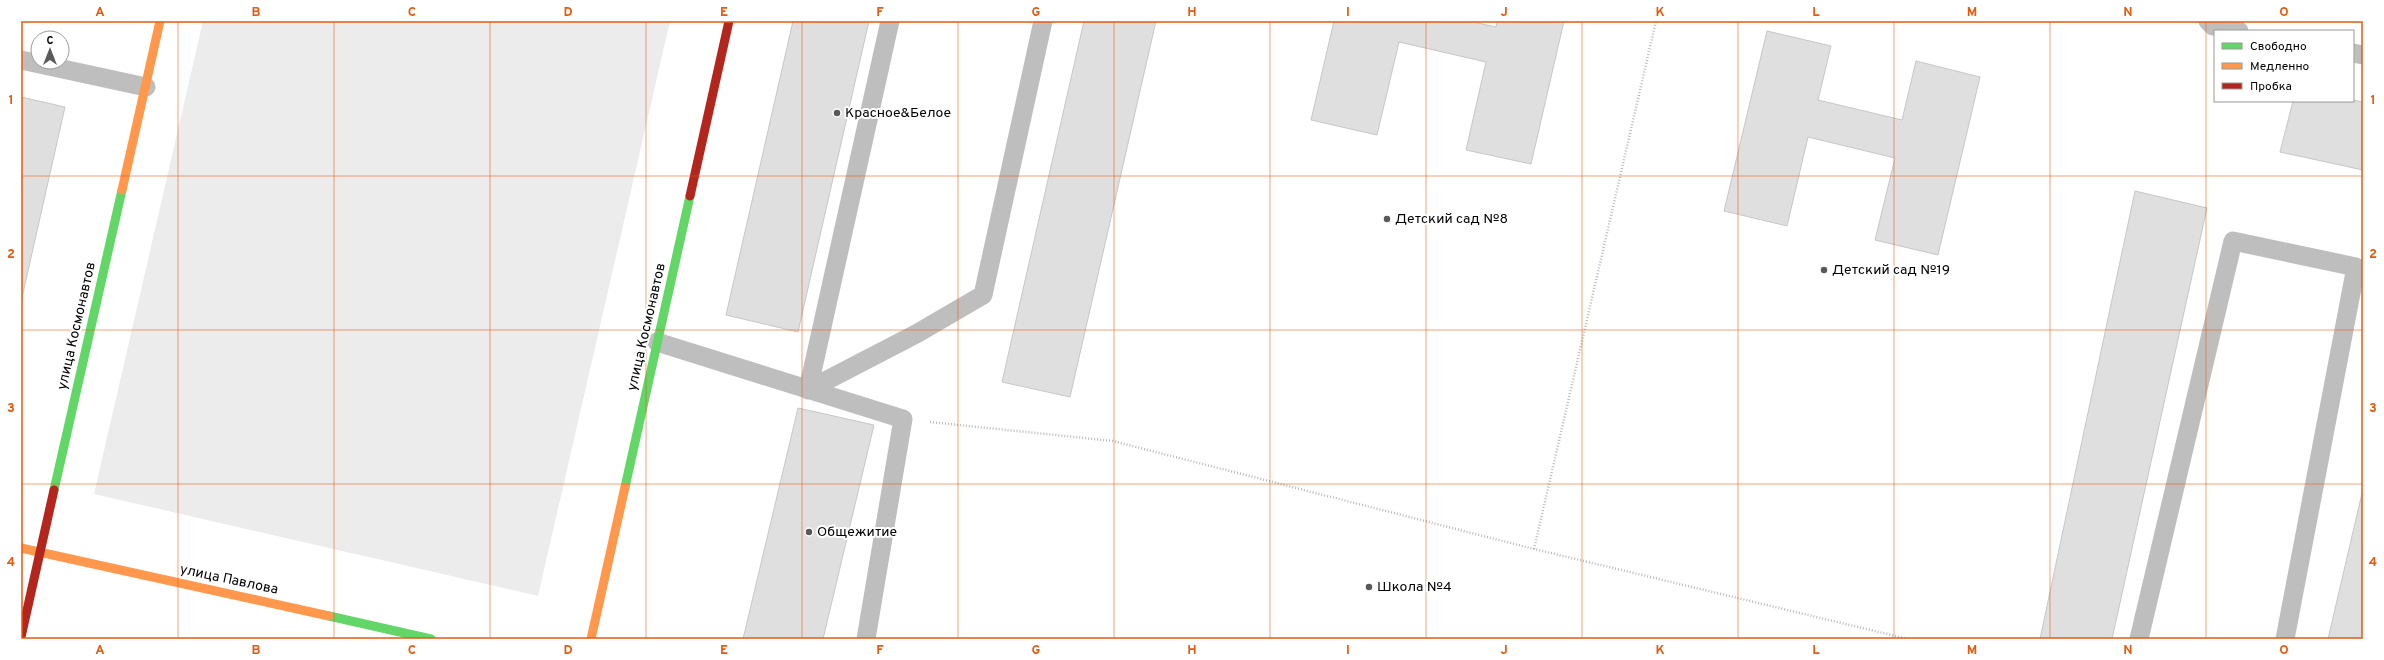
<svg xmlns="http://www.w3.org/2000/svg" width="2384" height="660" font-family="Overpass,sans-serif">
<style>
.green{fill:#ececec}
.building{fill:#dfdfdf;stroke:#c7c7c7}
.lines{fill:none;stroke-linecap:round;stroke-linejoin:round}
.path{stroke:#b9b9b9;stroke-width:2.5;stroke-dasharray:1 2;stroke-linecap:butt}
.lane{stroke:#bebebe;stroke-width:19}
.fast{stroke:#63d668;stroke-width:9}
.slow{stroke:#ff974d;stroke-width:9}
.jam{stroke:#b3261e;stroke-width:9}
.grid{fill:none;stroke:#e8590c;stroke-width:1;stroke-opacity:0.55}
.poi-dot{fill:#595959;stroke:#fff;stroke-width:1.5}
.labels{text-anchor:middle;dominant-baseline:central;stroke-width:4;stroke-linejoin:round;paint-order:stroke}
.poi-label{font-size:14px;fill:#000;stroke:#fff;text-anchor:start}
.street-label{font-size:14px;fill:#000;stroke:#fff}
.neatline{fill:none;stroke:#e8590c;stroke-width:1.5}
.grid-label{font-size:13px;text-anchor:middle;font-weight:bold;fill:#e8590c}
</style>
<rect width="100%" height="100%" fill="#fff"/>
<path class="green" d="M203,21H670L538,596L94,494Z"/>
<path class="building" d="M793,21H869L798,332L726,315Z
M1084,21H1156L1070,397L1002,382Z
M1334,21H1469L1496,27L1497,21H1564L1531,164L1466,150L1486,62L1399,42L1377,135L1311,120Z
M1767,31L1831,46L1818,100L1902,120L1916,61L1980,77L1938,255L1875,240L1895,158L1808,137L1787,226L1724,211Z
M21,97L65,107L21,302Z
M2353,100L2363,102V170L2280,152L2293,101Z
M2135,191L2207,208L2112,639H2040Z
M798,408L874,425L823,639H743Z
M2363,489V639H2328Z"/>
<g class="lines">
<path class="path" d="M930,422L1113,441L1534,549L1908,639
M1534,549L1656,21"/>
<path class="lane" d="M2208,21L2213,26L2239,31
M2353,53L2363,55
M21,60L146,87
M657,342L903,419L866,639
M808,390L916,334L983,295L1043,21
M808,390L890,21
M2139,639L2233,241L2356,267L2285,639"/>
<path class="fast" d="M625,487L690,196
M54,490L122,190
M329,616L431,639"/>
<path class="slow" d="M122,190L160,21
M21,548L329,616
M591,639L625,487"/>
<path class="jam" d="M690,196L729,21
M21,637L54,490"/>
</g>
<path class="grid" d="M178,21V639M334,21V639M490,21V639M646,21V639M802,21V639M958,21V639M1114,21V639M1270,21V639M1426,21V639M1582,21V639M1738,21V639M1894,21V639M2050,21V639M2206,21V639M21,176H2363M21,330H2363M21,484H2363"/>
<g class="poi-dot">
<circle cx="837" cy="113" r="4"/>
<circle cx="1387" cy="219" r="4"/>
<circle cx="1824" cy="270" r="4"/>
<circle cx="809" cy="532" r="4"/>
<circle cx="1369" cy="587" r="4"/>
</g>
<g class="labels">
<g class="poi-label">
<text x="845" y="113">Красное&amp;Белое</text>
<text x="1395" y="219">Детский сад №8</text>
<text x="1832" y="270">Детский сад №19</text>
<text x="817" y="532">Общежитие</text>
<text x="1377" y="587">Школа №4</text>
</g>
<g class="street-label">
<text transform="translate(77 326) rotate(-77)">улица Космонавтов</text>
<text transform="translate(647 327) rotate(-77)">улица Космонавтов</text>
<text transform="translate(229 580) rotate(12)">улица Павлова</text>
</g>
</g>
<rect width="2384" height="660" fill="none" stroke="#ffffff" stroke-width="44"/>
<rect x="2214" y="30" width="140" height="72" fill="#ffffff" stroke="#999999"/>
<rect x="2222" y="43" width="20" height="6" fill="#63d668" stroke="#999999"/>
<text x="2250" y="50" font-size="12" fill="#000000">Свободно</text>
<rect x="2222" y="63" width="20" height="6" fill="#ff974d" stroke="#999999"/>
<text x="2250" y="70" font-size="12" fill="#000000">Медленно</text>
<rect x="2222" y="83" width="20" height="6" fill="#b3261e" stroke="#999999"/>
<text x="2250" y="90" font-size="12" fill="#000000">Пробка</text>
<g transform="translate(50 50)"><circle r="19" fill="#ffffff" stroke="#999999"/>
<path d="M0-3L7 15L0 10L-7 15Z" fill="#595959"/>
<text y="-6" font-size="11" font-weight="bold" text-anchor="middle" fill="#000000">С</text>
</g>
<rect x="22" y="22" width="2340" height="616" class="neatline"/>
<g class="grid-label">
<text x="100" y="16">A</text>
<text x="256" y="16">B</text>
<text x="412" y="16">C</text>
<text x="568" y="16">D</text>
<text x="724" y="16">E</text>
<text x="880" y="16">F</text>
<text x="1036" y="16">G</text>
<text x="1192" y="16">H</text>
<text x="1348" y="16">I</text>
<text x="1504" y="16">J</text>
<text x="1660" y="16">K</text>
<text x="1816" y="16">L</text>
<text x="1972" y="16">M</text>
<text x="2128" y="16">N</text>
<text x="2284" y="16">O</text>
<text x="11" y="104">1</text>
<text x="2373" y="104">1</text>
<text x="11" y="258">2</text>
<text x="2373" y="258">2</text>
<text x="11" y="412">3</text>
<text x="2373" y="412">3</text>
<text x="11" y="566">4</text>
<text x="2373" y="566">4</text>
<text x="100" y="654">A</text>
<text x="256" y="654">B</text>
<text x="412" y="654">C</text>
<text x="568" y="654">D</text>
<text x="724" y="654">E</text>
<text x="880" y="654">F</text>
<text x="1036" y="654">G</text>
<text x="1192" y="654">H</text>
<text x="1348" y="654">I</text>
<text x="1504" y="654">J</text>
<text x="1660" y="654">K</text>
<text x="1816" y="654">L</text>
<text x="1972" y="654">M</text>
<text x="2128" y="654">N</text>
<text x="2284" y="654">O</text>
</g>
</svg>
